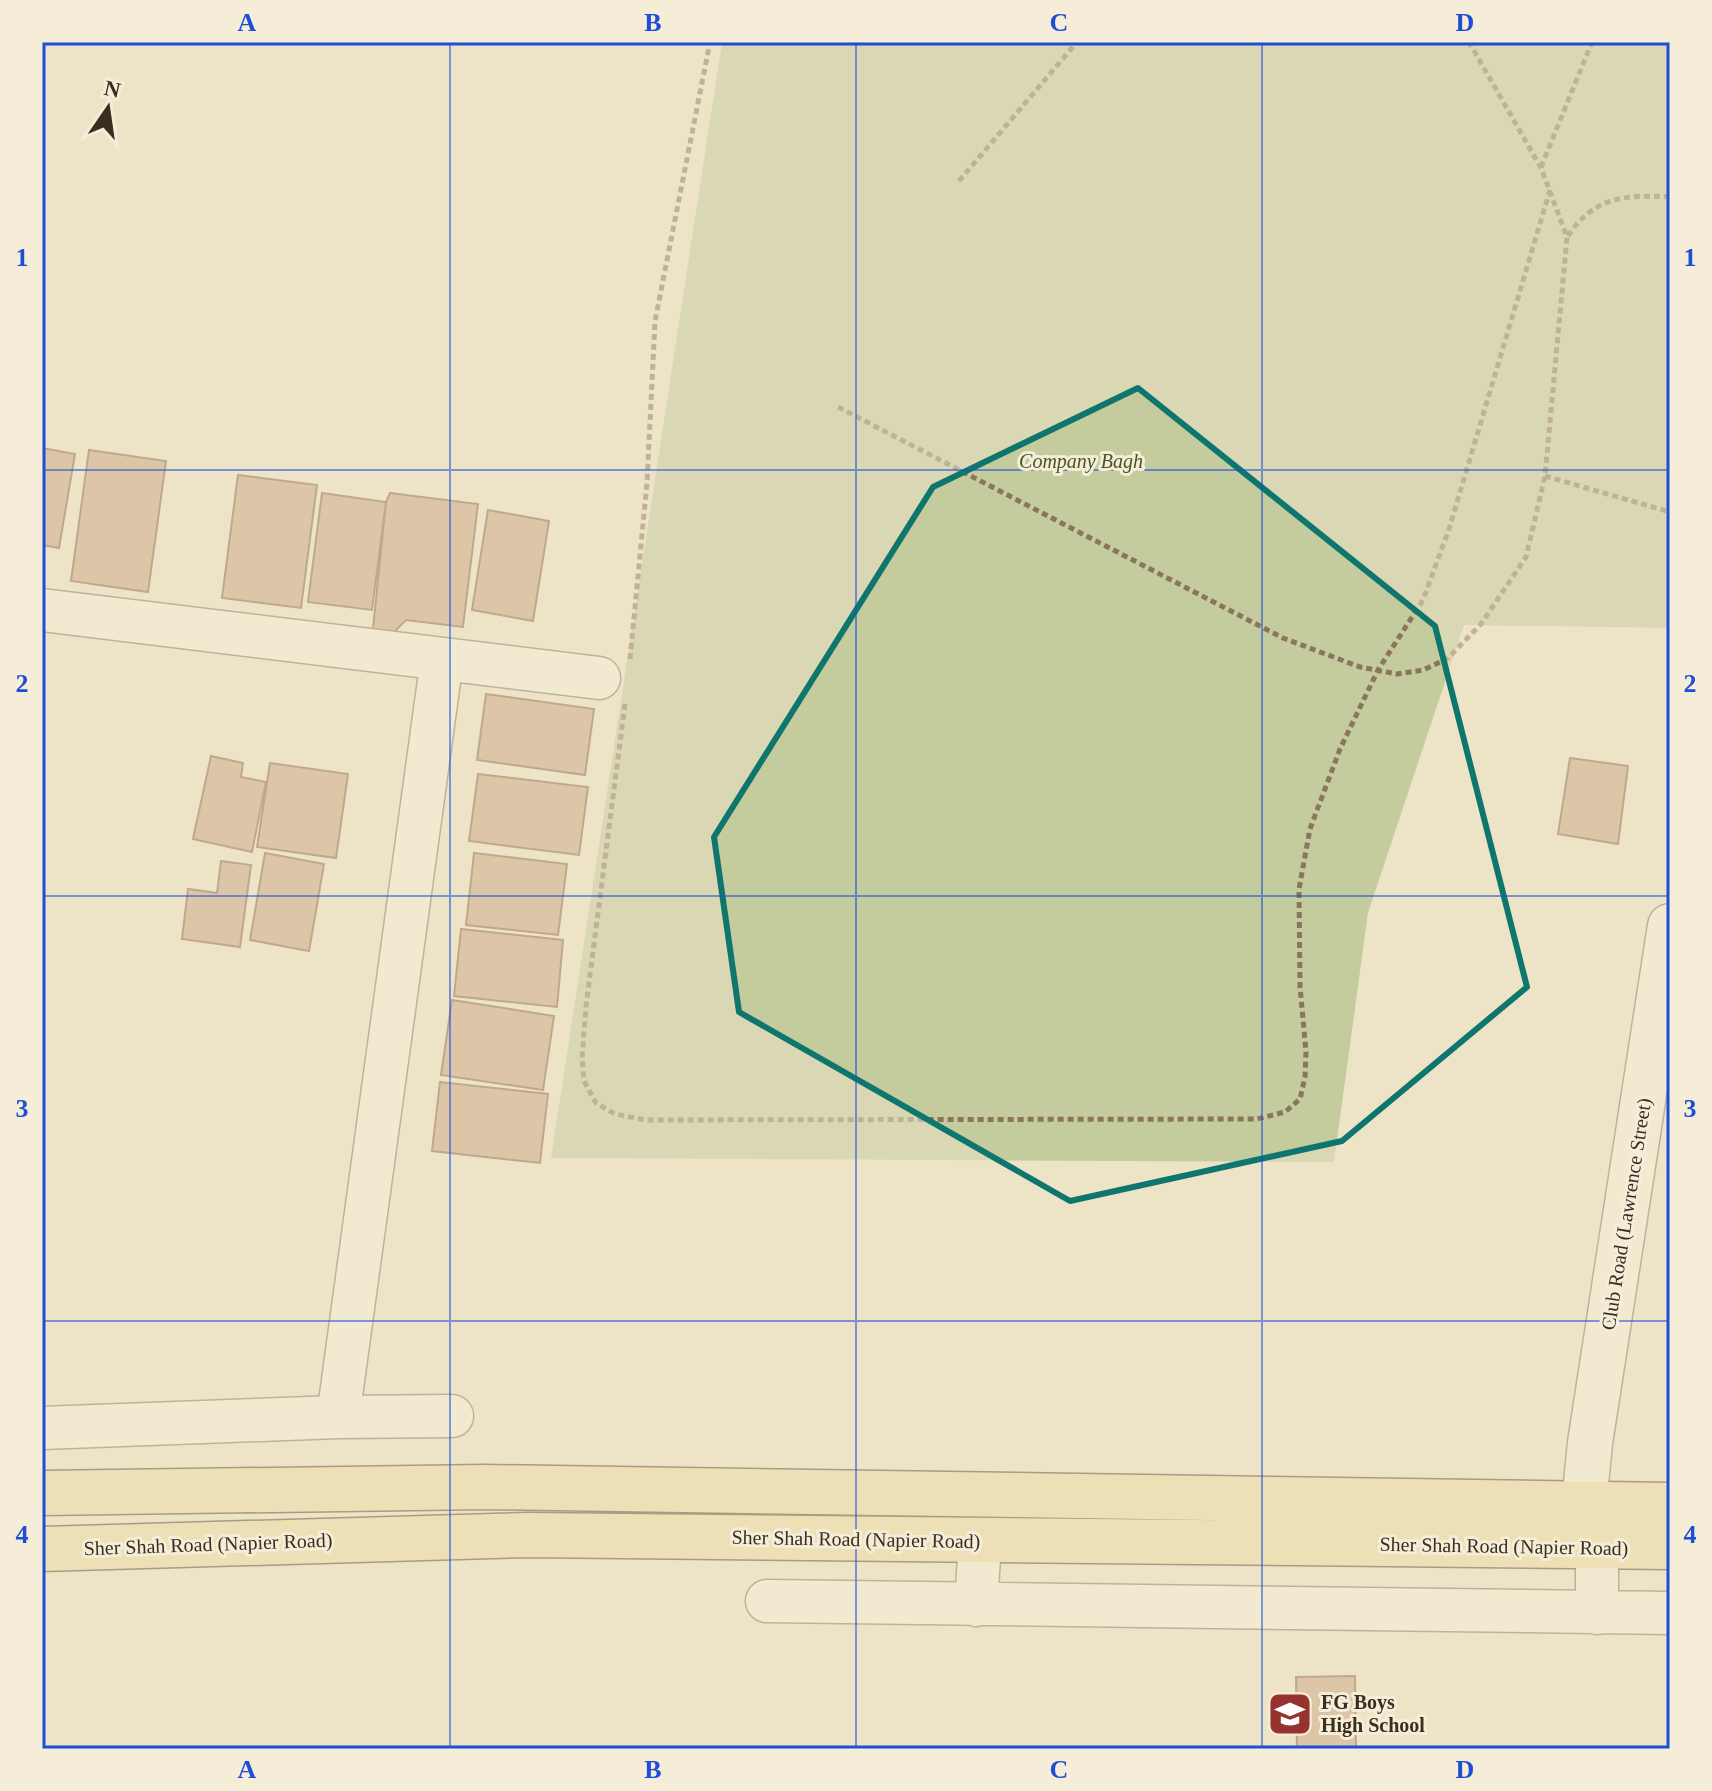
<svg xmlns="http://www.w3.org/2000/svg" width="1712" height="1791" font-family="Georgia,serif">
<style>
.green{fill:#c4cb9c}
.building{fill:#caa17f;stroke:#876144;stroke-width:2}
.lines{fill:none;stroke-linecap:round;stroke-linejoin:round}
.minor-casing{stroke:#89765d;stroke-width:45}
.tertiary-casing{stroke:#89765d;stroke-width:47}
.primary-casing{stroke:#574431;stroke-width:47}
.path{stroke:#89765d;stroke-width:5;stroke-dasharray:6 4;stroke-linecap:butt}
.minor{stroke:#f8f0db;stroke-width:42}
.tertiary{stroke:#f8f0db;stroke-width:44}
.primary{stroke:#eedaa1;stroke-width:44}
.marked{fill:none;stroke:#0f766e;stroke-width:6;stroke-linejoin:round}
.grid{fill:none;stroke:#1d4ed8;stroke-width:2;stroke-opacity:0.55}
.labels{text-anchor:middle;dominant-baseline:central;stroke-width:6;stroke-linejoin:round;paint-order:stroke}
.park-label{font-size:20px;font-style:italic;fill:#485528;stroke:#f5edd7}
.street-label{font-size:20px;fill:#392e20;stroke:#f5edd7}
.poi-label{font-size:20px;font-weight:bold;fill:#392e20;stroke:#f5edd7;text-anchor:start}
.neatline{fill:none;stroke:#1d4ed8;stroke-width:3}
.grid-label{font-size:26px;text-anchor:middle;font-weight:bold;fill:#1d4ed8}
</style>
<rect width="100%" height="100%" fill="#ede4c8"/>
<path class="green" d="M722,42H1670V628L1464,625L1368,913L1334,1162L551,1158Z"/>
<path class="building" d="M42,448L75,454L59,548L42,545Z
M89,450L166,461L148,592L71,581Z
M238,475L317,485L301,608L222,598Z
M322,493L386,502L372,610L308,602Z
M390,493L478,504L463,627L406,620L382,644L372,638L386,502Z
M488,510L549,521L533,621L472,610Z
M486,694L594,709L585,775L477,760Z
M211,756L243,763L241,777L266,782L252,852L193,839Z
M1570,758L1628,766L1618,844L1558,834Z
M270,763L348,774L336,858L257,847Z
M478,774L588,787L579,855L469,841Z
M265,853L324,864L309,951L250,940Z
M474,853L567,864L558,935L466,925Z
M221,861L251,865L240,947L182,939L188,889L217,893Z
M461,929L563,940L557,1007L454,996Z
M452,1000L554,1016L543,1090L441,1075Z
M440,1082L548,1094L540,1163L432,1151Z
M1355,1676L1356,1749H1297L1296,1677Z"/>
<g class="lines">
<g class="minor-casing">
<path id="minor" d="M42,610L599,678
M338,1417L442,659
M42,1428L338,1417L452,1416
M767,1601L1670,1613
M976,1605L980,1541
M1597,1613V1546"/>
</g>
<g class="tertiary-casing">
<path id="tertiary" d="M1584,1503L1590,1443L1670,926"/>
</g>
<g class="primary-casing">
<path id="primary" d="M42,1493L485,1487L1670,1505
M42,1549L528,1535L1670,1547"/>
</g>
<path class="path" d="M1541,167L1592,42
M959,181L1077,42
M1568,236C1593,197 1626,194 1670,197
M838,407L1283,638L1360,667L1397,674L1423,670L1447,659L1481,624L1526,557L1545,476L1567,237L1541,168L1469,42
M1545,476L1670,512
M630,659L647,483L655,321L710,42
M625,704L586,1006L582,1058L584,1081L596,1103L615,1114L645,1120L1257,1119L1285,1112L1300,1099L1305,1077L1306,1052L1300,986L1299,889L1310,829L1340,749L1378,670L1423,600L1449,529L1550,190"/>
<use href="#minor" class="minor"/>
<use href="#tertiary" class="tertiary"/>
<use href="#primary" class="primary"/>
</g>
<path d="M0 0H1712V1791H0ZM1138,388L1435,626L1527,987L1342,1141L1070,1201L739,1012L714,837L933,487Z" fill="#ede4c8" fill-opacity=".55" fill-rule="evenodd"/>
<path class="marked" d="M1138,388L1435,626L1527,987L1342,1141L1070,1201L739,1012L714,837L933,487Z"/>
<path class="grid" d="M450,42V1749M856,42V1749M1262,42V1749M42,470H1670M42,896H1670M42,1321H1670"/>
<defs>
<g id="university-square" transform="scale(2.3)"><rect x="-9" y="-9" width="18" height="18" rx="4" fill="#96332f" stroke="#f5edd7"/><path d="M0-5L7-2L0 1L-7-2ZM-4 1L0 2.5L4 1V4Q0 6-4 4Z" fill="#fff"/></g>
</defs>
<g fill-rule="evenodd">
<use href="#university-square" x="1290" y="1714"/>
</g>
<g class="labels">
<g class="park-label">
<text x="1081" y="461">Company Bagh</text>
</g>
<g class="street-label">
<text transform="translate(1626 1214) rotate(-81)">Club Road (Lawrence Street)</text>
<text transform="translate(856 1539) rotate(1)">Sher Shah Road (Napier Road)</text>
<text transform="translate(208 1544) rotate(-2)">Sher Shah Road (Napier Road)</text>
<text transform="translate(1504 1546) rotate(1)">Sher Shah Road (Napier Road)</text>
</g>
<g class="poi-label">
<text x="1321" y="1702">FG Boys<tspan x="1321" dy="23">High School</tspan></text>
</g>
</g>
<rect width="1712" height="1791" fill="none" stroke="#f5edd7" stroke-width="88"/>
<g transform="translate(108 108) rotate(13)" stroke="#f5edd7" stroke-width="6" paint-order="stroke">
<path d="M0-6L14 30L0 20L-14 30Z" fill="#392e20"/>
<text y="-12" font-size="22" font-weight="bold" text-anchor="middle" fill="#392e20">N</text>
</g>
<rect x="44" y="44" width="1624" height="1703" class="neatline"/>
<g class="grid-label">
<text x="247" y="31">A</text>
<text x="653" y="31">B</text>
<text x="1059" y="31">C</text>
<text x="1465" y="31">D</text>
<text x="22" y="266">1</text>
<text x="1690" y="266">1</text>
<text x="22" y="692">2</text>
<text x="1690" y="692">2</text>
<text x="22" y="1117">3</text>
<text x="1690" y="1117">3</text>
<text x="22" y="1543">4</text>
<text x="1690" y="1543">4</text>
<text x="247" y="1778">A</text>
<text x="653" y="1778">B</text>
<text x="1059" y="1778">C</text>
<text x="1465" y="1778">D</text>
</g>
</svg>
